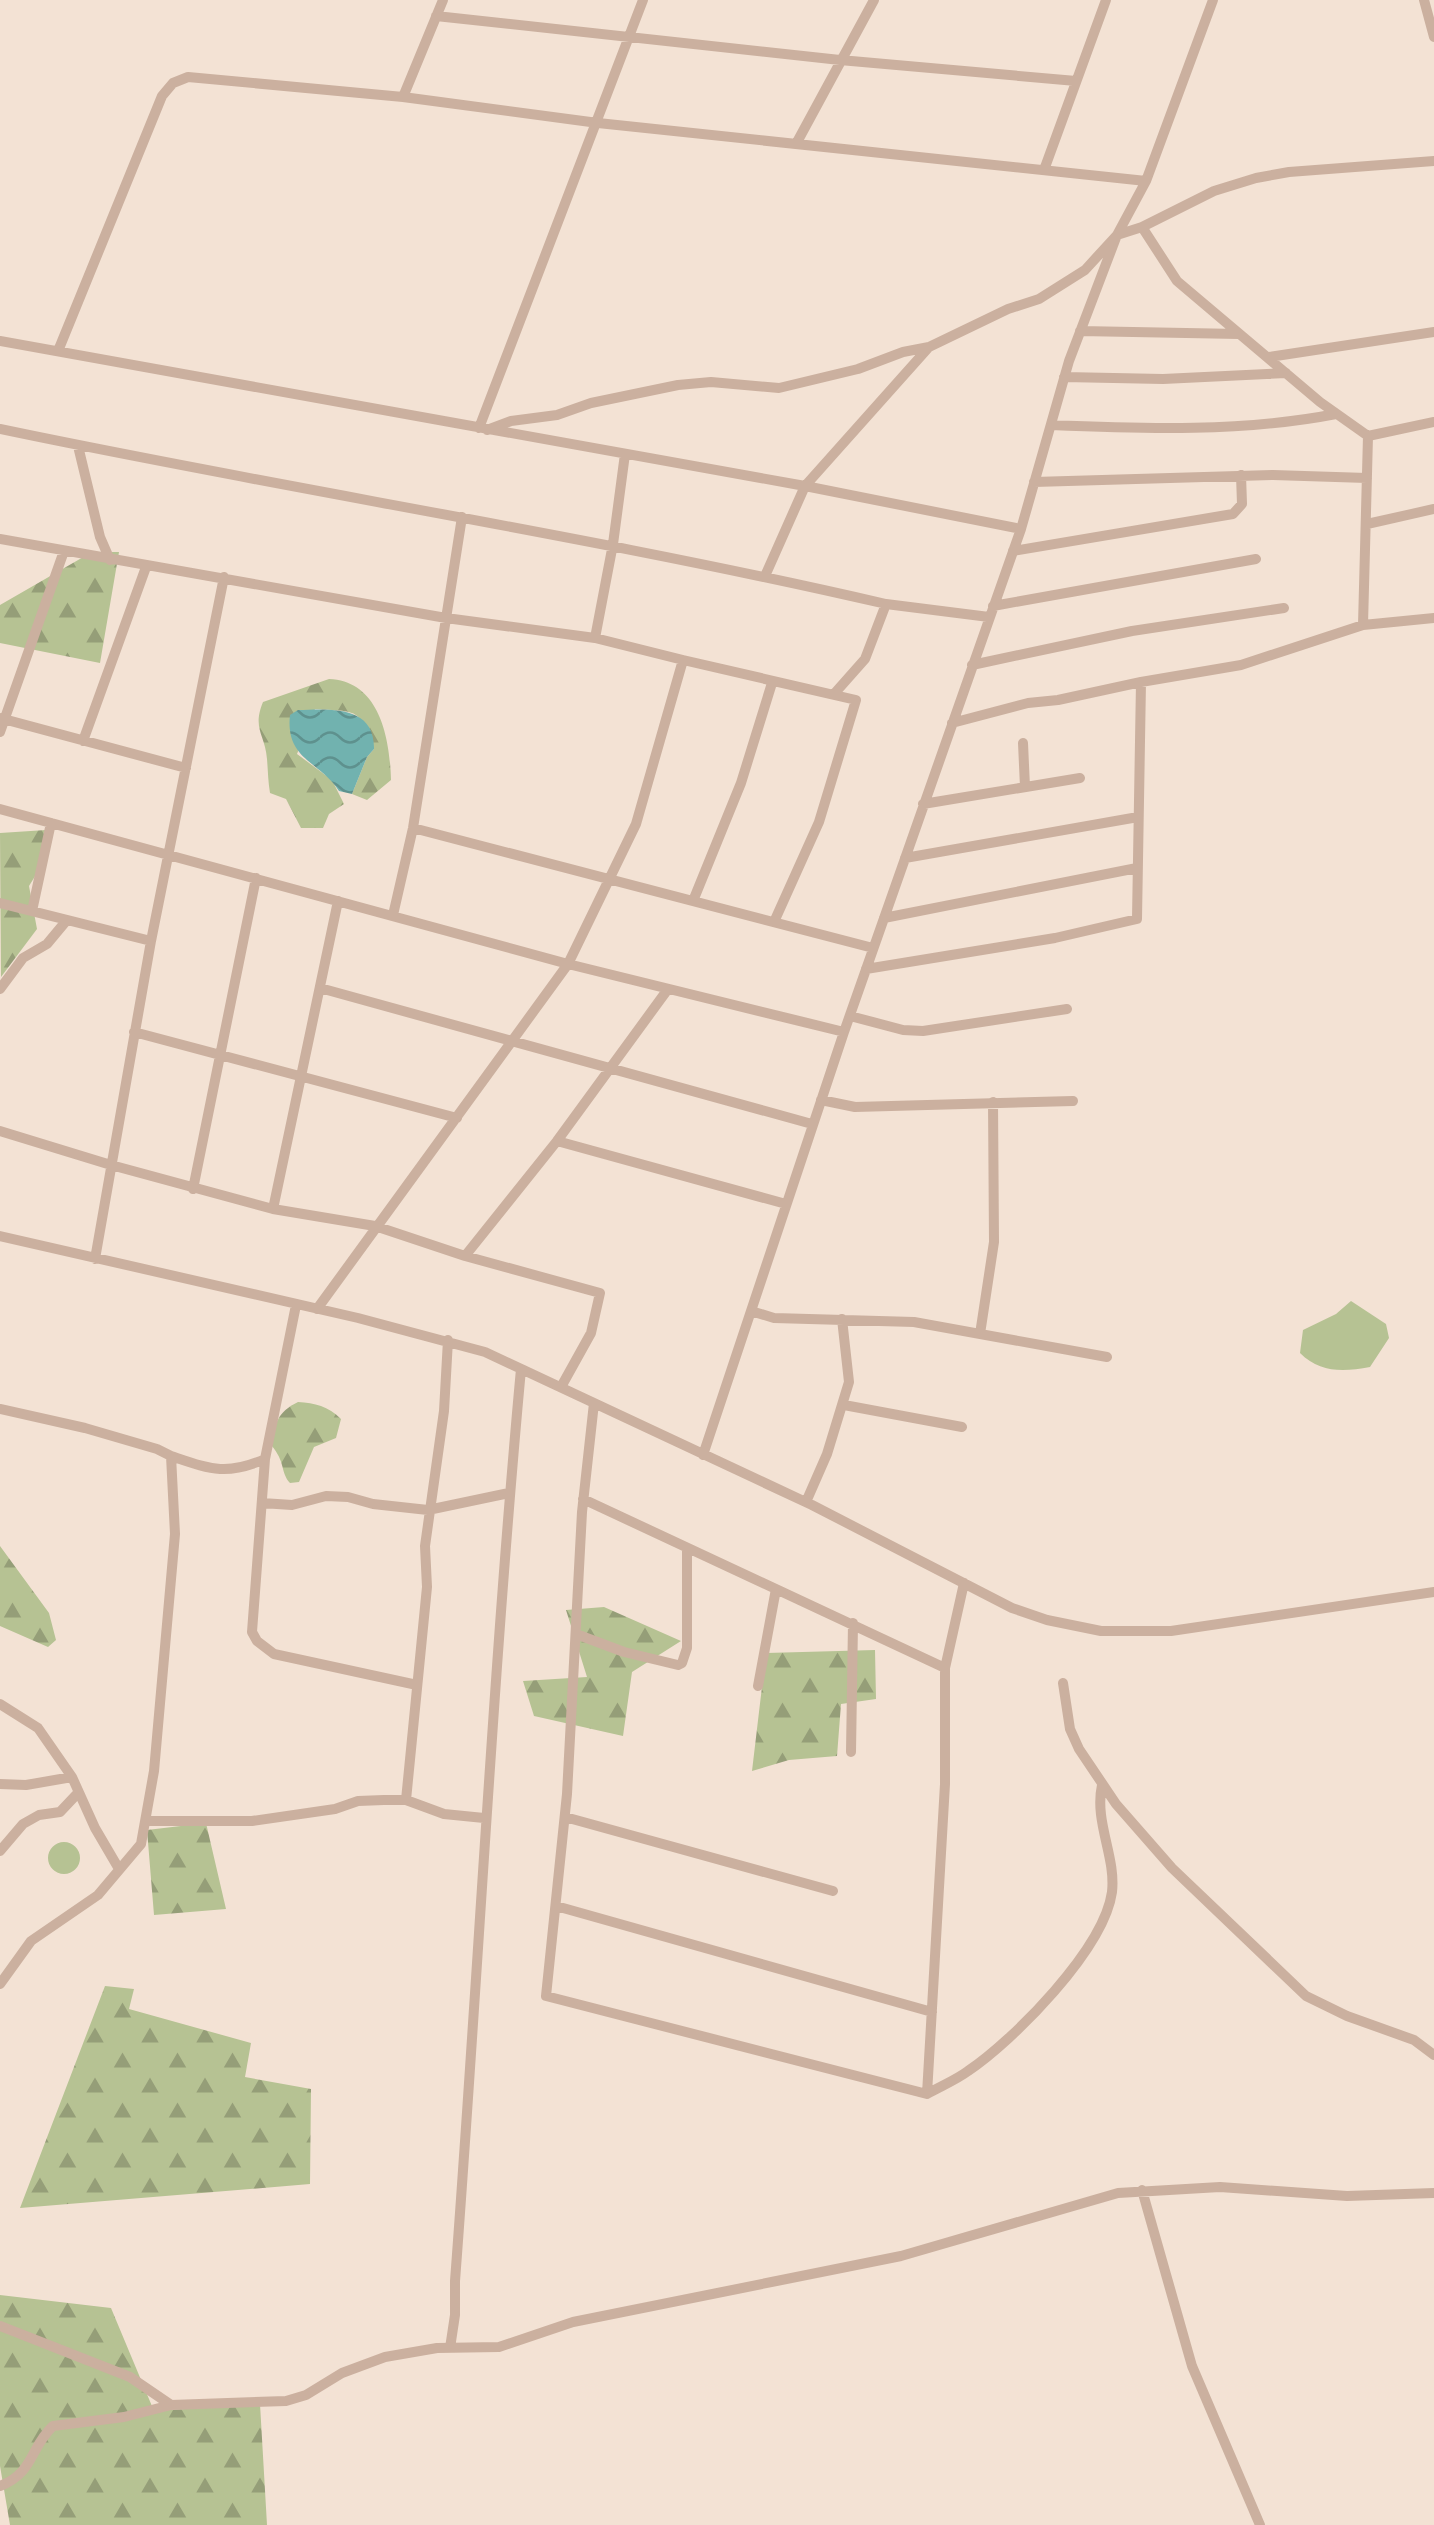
<svg xmlns="http://www.w3.org/2000/svg" width="1434" height="2525" font-family="Mulish,sans-serif">
<style>
.green{fill:#b6c293}
.forest{fill:url(#forest-firs)}
.water{fill:url(#water-waves)}
.lines{fill:none;stroke-linecap:round;stroke-linejoin:round}
.street{stroke:#cbb09f;stroke-width:10}
</style>
<defs>
<pattern id="forest-firs" width="22" height="20" patternUnits="userSpaceOnUse" patternTransform="scale(2.5)"><rect width="22" height="20" fill="#b6c293"/><path d="M5 1l3.5 6h-7zM16 11l3.5 6h-7z" fill="#959e78"/></pattern>
<pattern id="water-waves" width="16" height="10" patternUnits="userSpaceOnUse" patternTransform="scale(2.5)"><rect width="16" height="10" fill="#71b2af"/><path d="M0 5q4-4 8 0t8 0" fill="none" stroke="#5e918e"/></pattern>
</defs>
<rect width="100%" height="100%" fill="#f3e2d4"/>
<path class="green" d="M1351,1301L1386,1324L1389,1338L1370,1367C1343,1372 1320,1373 1300,1353L1303,1330L1336,1314Z
M48 1858a16 16 0 1 1 32 0a16 16 0 1 1-32 0Z"/>
<path class="forest" d="M92,552H119L100,663L0,643V605Z
M329,679C380,681 390,739 391,780L367,800L352,794L367,757L374,749C360,707 357,712 315,709L297,754L332,780L344,804L329,814L323,828H301L286,799L270,793C268,781 268,771 267,759C265,734 252,729 263,702Z
M46,830L42,865L29,886L37,929L1,977L0,833Z
M298,1402C315,1403 328,1406 341,1419L336,1438L314,1447L299,1482L290,1483C280,1472 286,1462 271,1445C275,1424 277,1412 298,1402Z
M0,1546L49,1613L56,1640L48,1647L0,1626Z
M604,1607L681,1641L632,1672L623,1736L534,1716L523,1681L587,1677L566,1610Z
M875,1650L876,1699L841,1704L837,1756L789,1760L752,1771L766,1653Z
M206,1823L226,1909L154,1915L147,1830Z
M105,1986L134,1989L129,2009L251,2043L245,2077L311,2089L310,2184L20,2208Z
M0,2295L111,2308L154,2411L260,2404L267,2525H10L0,2466Z"/>
<path class="water" d="M298,710C330,709 375,705 374,749L367,757L352,794L339,791C320,761 285,760 290,715Z"/>
<g class="lines">
<path class="street" d="M1424,0L1434,37
M436,16L840,60L1076,81
M403,97L443,0
M796,144L874,0
M1044,170L1106,0
M1142,227L1177,281L1320,402L1368,436L1363,625
M1080,331L1239,334
M0,341L805,486L929,347
M58,351L162,96L173,83L188,77L403,97L598,123L1146,181
M1269,357L1434,332
M1064,377L1163,379L1286,373
M1051,425C1144,429 1244,432 1336,414
M479,428L643,0
M0,429C295,491 592,536 886,604
M487,430L511,421L557,415L591,403L678,385L711,382L779,388L858,369L903,352L929,347L1008,309L1039,299L1085,270L1117,235L1142,227L1214,191L1256,178L1289,172L1434,161
M1368,436L1434,422
M78,446L100,537L110,560
M1034,482L1273,475L1367,478
M1367,524L1434,509
M0,539L446,618L595,638L683,660L636,824L568,964L317,1309
M1013,551L1233,514L1242,504L1241,475
M765,576L805,486L1021,529
M993,606L1256,559
M595,638L613,544L625,454
M683,660L856,700L819,822L774,922
M972,665L1132,631L1284,608
M834,694L865,659L886,604L989,617
M0,718L186,768
M952,723L1028,703L1058,700L1141,682L1241,665L1363,625L1434,618
M0,732L64,551
M83,741L146,567
M1023,743L1025,787
M923,804L1080,778
M0,809L568,964L844,1032
M413,828L873,948
M905,858L1138,817
M693,901L741,783L772,683
M0,903L151,941
M32,911L51,823
M393,915L413,828L462,517
M884,918L1137,868
M866,969L1055,938L1137,919L1141,682
M320,988L812,1124
M0,989L23,958L47,944L67,920
M850,1016L903,1030L923,1031L1067,1009
M134,1032L457,1118
M821,1100L855,1107L1073,1101
M0,1131L111,1165L273,1209L375,1226L465,1256L600,1293L591,1333L561,1387
M557,1141L786,1204
M193,1189L256,878
M273,1209L338,901
M0,1236L358,1318L485,1352L812,1505L1012,1608L1047,1620L1101,1631H1171L1434,1592
M465,1256L557,1141L668,989
M95,1259L151,941L224,577
M751,1311L774,1318L914,1322L1107,1357
M980,1334L994,1242L993,1102
M594,1403L582,1512L567,1794L546,1996L927,2094C941,2086 956,2080 968,2071C1014,2040 1104,1949 1112,1892C1116,1856 1094,1822 1102,1785
M844,1405L962,1427
M0,1409L85,1428L157,1449L171,1456
M703,1455L844,1032L1021,529L1069,361L1117,235L1146,181L1213,0
M265,1459L252,1632L257,1641L274,1654L417,1685
M583,1499L945,1668L964,1583
M806,1502L827,1454L849,1382L842,1319
M262,1503L292,1505L326,1496L348,1497L373,1504L428,1510L509,1493
M576,1634L624,1652L678,1665L682,1663L687,1648V1549
M1063,1683L1070,1729L1079,1749L1116,1804L1172,1868L1306,1996L1347,2016L1414,2040L1434,2055
M758,1686L776,1589
M0,1704L38,1728L72,1777L95,1828L119,1869
M851,1752L853,1623
M0,1784L26,1785L72,1777
M406,1800L427,1587L425,1546L444,1411L448,1340
M565,1817L833,1891
M145,1821H252L335,1809L358,1801L384,1800H406L444,1814L484,1818
M0,1851L23,1824L39,1815L60,1812L77,1794
M556,1906L932,2012
M0,1984L31,1941L98,1895L141,1844L154,1771L175,1534L171,1456C210,1469 226,1476 265,1459L296,1305
M927,2094L945,1784V1668
M1142,2190L1192,2366L1260,2525
M0,2326L130,2377L171,2405
M450,2348L455,2315V2281C478,1977 493,1672 521,1369
M0,2486C34,2473 30,2447 53,2426L124,2417L171,2405L286,2401L306,2395L342,2373L385,2357L437,2348L499,2347L573,2322L901,2256L1118,2193L1220,2187L1347,2196L1434,2193"/>
</g>
</svg>
